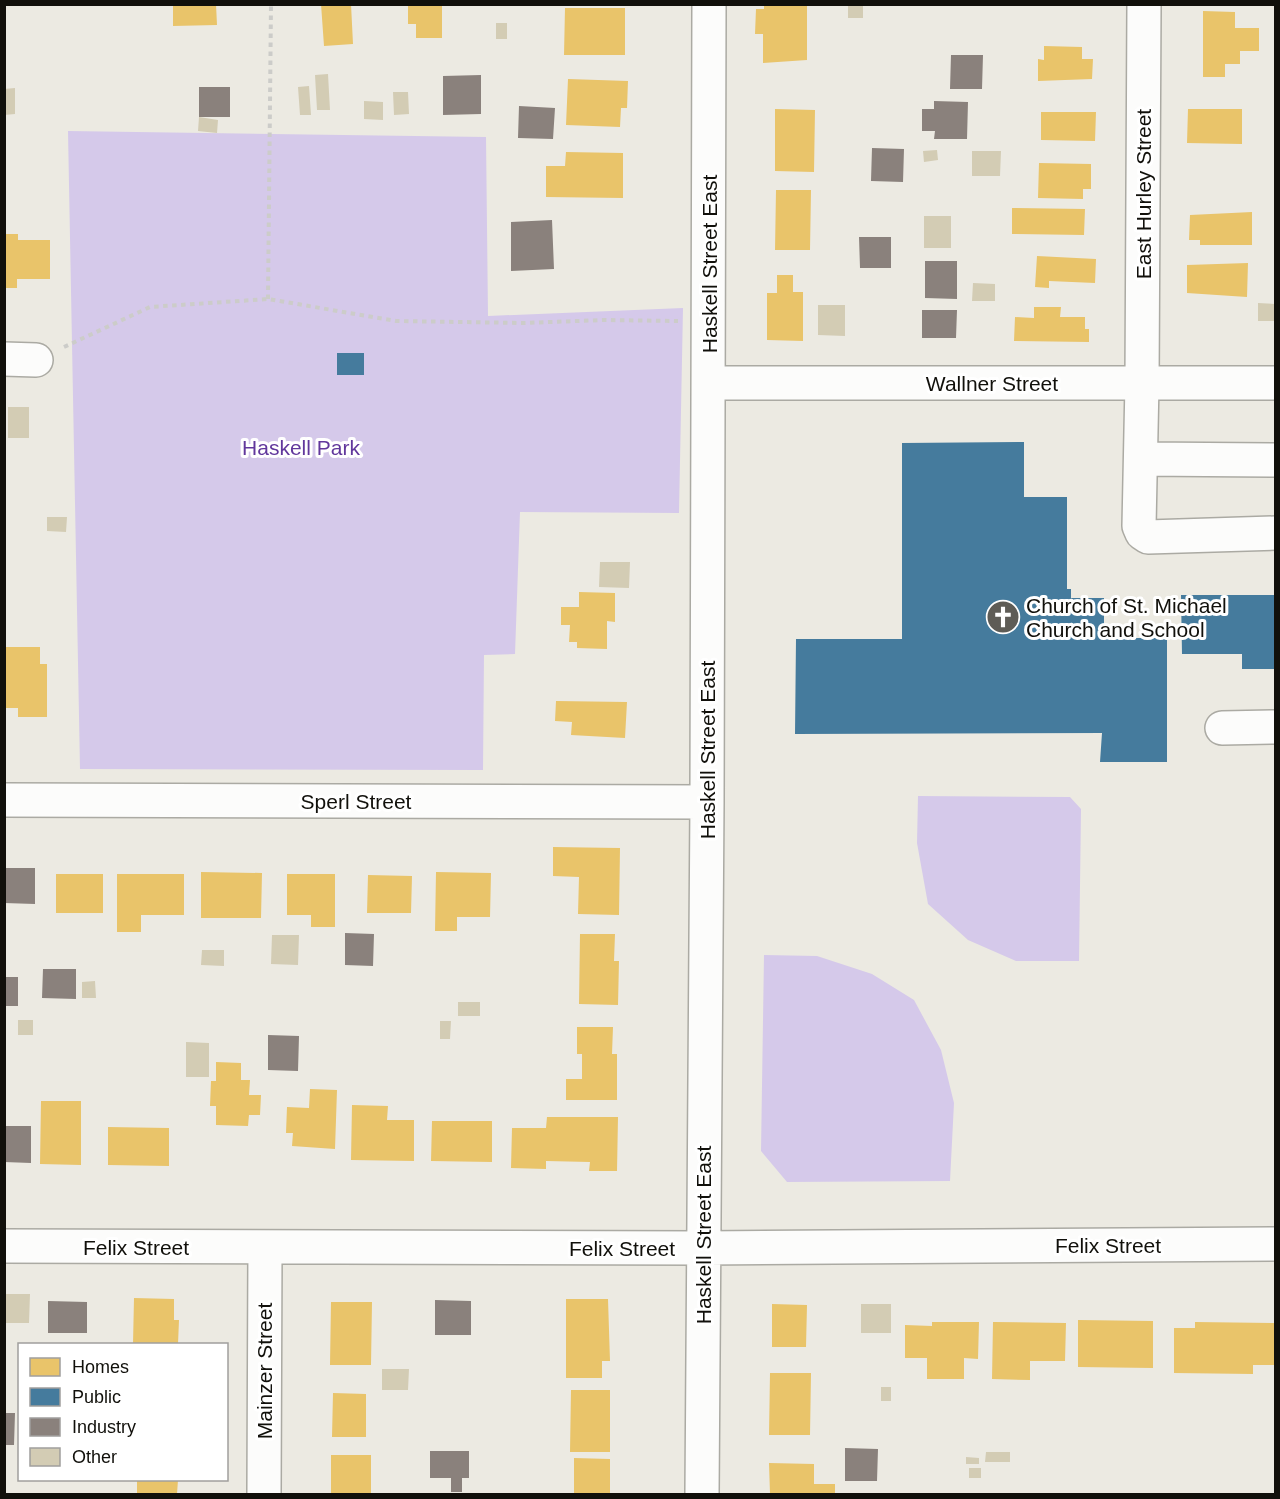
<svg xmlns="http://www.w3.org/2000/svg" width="1280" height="1499" font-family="Arial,sans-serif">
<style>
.green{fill:#d5c9ea}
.homes{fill:#e9c46a}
.public{fill:#457b9d}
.industry{fill:#8a817c}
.building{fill:#d3ccb4}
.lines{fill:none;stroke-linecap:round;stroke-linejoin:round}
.minor-casing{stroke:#abaaa3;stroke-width:36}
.path{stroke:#ccccc9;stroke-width:4;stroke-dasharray:4.5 4.5;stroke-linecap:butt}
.minor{stroke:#fcfcfb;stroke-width:33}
.labels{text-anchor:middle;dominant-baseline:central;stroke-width:6;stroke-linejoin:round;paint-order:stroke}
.street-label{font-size:21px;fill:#11100b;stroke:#fff}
.park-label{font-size:21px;fill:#61379c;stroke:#fff}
.poi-label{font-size:21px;fill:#11100b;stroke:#fff;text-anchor:start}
</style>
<rect width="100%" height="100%" fill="#eceae2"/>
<path class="green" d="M68,131L486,137L488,316L683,308L679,513L520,512L515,654L484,655L483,770L80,769Z
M918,796L1070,797L1081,809L1079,961H1016L968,940L928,904L917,843Z
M764,955L817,956L872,974L914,1000L941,1050L954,1103L950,1181L787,1182L761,1151Z"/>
<path class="homes" d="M173,4H216L217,25L173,26Z
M321,4H351L353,44L324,46Z
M408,4H442V38H416V24H408Z
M764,5L807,6V60L763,63V34H755L756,9H764Z
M565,8H625V55H564Z
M1203,11L1235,12V28H1259V51H1240V64H1225V77H1203Z
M1044,46L1082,47V59H1093L1092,79L1038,81V59L1044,60Z
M568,79L628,81L627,108H621L620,127L566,125Z
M775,109L815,110L814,172L775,171Z
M1188,109H1242V144L1187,143Z
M1041,112H1096L1095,141L1041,140Z
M566,152L623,153V198L546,197V166H565Z
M1039,163L1091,164V189H1083V199L1038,198Z
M776,190H811L810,250H775Z
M1012,208L1085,209L1084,235L1012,234Z
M1252,212V245H1200V240H1189L1190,215Z
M4,234H18V240H50V279H17V288H4Z
M1037,256L1096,259L1095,283L1049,281V288L1035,287Z
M1248,263L1247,297L1187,293V265Z
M777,275H793V292H803V341L767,340V293H777Z
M1034,307H1061L1060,317H1085V329H1089V342L1014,341L1015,317L1034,318Z
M579,592L615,593V622L607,621V649L577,648V642H569L570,625H561V607H579Z
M4,647H40V664H47V717H18V708H4Z
M556,701L627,702L625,738L571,735L572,722L555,721Z
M553,847L620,848L619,915L578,914L579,877L553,876Z
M201,872L262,873L261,918H201Z
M436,872L491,873L490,917H457V931H435Z
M56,874H103V913H56Z
M117,874H184V915H141V932H117Z
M287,874H335V927H311V915H287Z
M368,875L412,876L411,913H367Z
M580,934H615L614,961H619L618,1005L579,1004Z
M577,1027H613L612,1054H617V1100H566V1079H582V1054H577Z
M216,1062L241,1063V1080H250L249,1095H261L260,1115H249L248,1126L216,1125V1106H210L211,1081H216Z
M310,1089L337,1090L335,1149L292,1146L293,1133H286L287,1107L309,1108Z
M41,1101H81V1165L40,1164Z
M352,1105L388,1106L387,1120H414V1161L351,1160Z
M547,1117H618L617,1171H589L590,1162L546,1161V1169L511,1168L512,1128H546Z
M432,1121H492V1162L431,1161Z
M108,1127L169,1128V1166L108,1165Z
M134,1298L174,1299V1320H179L178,1344H133Z
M566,1299H608L610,1361H602V1378H566Z
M331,1302H372L371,1365H330Z
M772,1304L807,1305L806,1347H772Z
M1078,1320L1153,1321V1368L1078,1367Z
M932,1322H979L978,1359L964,1358V1379H927V1358H905V1325L932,1326Z
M993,1322L1066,1323L1065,1361H1030V1380L992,1379Z
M1195,1322L1276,1323V1365H1253V1374L1174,1373V1328H1195Z
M770,1373H811L810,1435H769Z
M571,1390H610V1452H570Z
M333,1393L366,1394V1437H332Z
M331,1455H371V1494H331Z
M574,1458L610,1459V1494H574Z
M769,1463L814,1464V1484H835V1494H770Z
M137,1480H178L177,1494H137Z"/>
<path class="public" d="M337,353H364V375H337Z
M1024,442V497H1067V589H1071V598H1104V635H1119V638H1167V762H1100L1102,733L795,734L796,639H902V443Z
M1181,595H1276V669H1242V654H1182Z"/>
<path class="industry" d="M951,55H983L982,89H950Z
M481,75V114L443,115V76Z
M199,87H230V117H199Z
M934,101L968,102L967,139H934L935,131H922V109H934Z
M519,106L555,108L553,139L518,138Z
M872,148L904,149L903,182L871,181Z
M552,220L554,269L511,271V222Z
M859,237H891V268H860Z
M925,261H957V299L925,298Z
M922,310H957L956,338H922Z
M4,868H35V904L4,903Z
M345,933L374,934L373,966L345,965Z
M43,969H76V999L42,998Z
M4,977H18V1006H4Z
M268,1035L299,1036L298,1071L268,1070Z
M4,1126H31V1163L4,1162Z
M435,1300L471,1301V1335H435Z
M48,1301L87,1302V1333H48Z
M4,1413H15L14,1445H4Z
M845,1448L878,1449L877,1481H845Z
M430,1451H469V1478H462V1492H451V1478H430Z"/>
<path class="building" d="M848,4H863V18H848Z
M496,23H507V39H496Z
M328,74L330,110H317L315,75Z
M309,86L311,115H300L298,87Z
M15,88V114L4,115V89Z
M393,92H408L409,114L394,115Z
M364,101L383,102V120L364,119Z
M199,117L218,120L217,133L198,131Z
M937,150L938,160L924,162L923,151Z
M972,151H1001L1000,176H972Z
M924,216H951V248H924Z
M973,283L995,284V301H972Z
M1258,303L1276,304V321H1258Z
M818,305H845V336L818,335Z
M8,407H29V438H8Z
M47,517H67L66,532L47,531Z
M600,562H630L629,588L599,587Z
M272,935H299L298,965L271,964Z
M202,950H224V966L201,965Z
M95,981L96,998H82V982Z
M458,1002H480V1016H458Z
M18,1020H33V1035H18Z
M440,1021H451L450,1039H440Z
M186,1042L209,1043V1077H186Z
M4,1294H30L29,1323H4Z
M861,1304H891V1333H861Z
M382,1369H409L408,1390H382Z
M881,1387H891V1401H881Z
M986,1452H1010V1462H985Z
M966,1457L979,1458V1464H966Z
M969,1468H981V1478H969Z"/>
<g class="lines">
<g class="minor-casing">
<path id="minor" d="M1144,4L1142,383L1139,526L1142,533L1148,537L1276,533
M4,359L36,360
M709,383H1276
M1141,459L1276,460
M1222,728L1276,727
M4,800L707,802
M4,1246L703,1248L1276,1244
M264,1494L265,1247
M702,1494L707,802L709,4"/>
</g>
<path class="path" d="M268,299L271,4
M64,347L150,307L268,299L396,321L524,323L603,320L678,321"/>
<use href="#minor" class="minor"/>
</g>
<defs>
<g id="church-disc" transform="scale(1.725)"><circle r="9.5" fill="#5e5c56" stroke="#fff"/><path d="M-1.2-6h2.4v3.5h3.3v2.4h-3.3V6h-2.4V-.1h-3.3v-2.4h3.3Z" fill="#fff"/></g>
</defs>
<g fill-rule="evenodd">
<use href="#church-disc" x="1003" y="617"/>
</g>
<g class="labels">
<g class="street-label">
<text transform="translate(1143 194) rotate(-90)">East Hurley Street</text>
<text transform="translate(709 264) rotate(-90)">Haskell Street East</text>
<text x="992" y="383">Wallner Street</text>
<text transform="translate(707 750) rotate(-90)">Haskell Street East</text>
<text x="356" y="801">Sperl Street</text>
<text transform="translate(703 1235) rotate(-90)">Haskell Street East</text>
<text x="1108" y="1245">Felix Street</text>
<text x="136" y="1247">Felix Street</text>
<text x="622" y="1248">Felix Street</text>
<text transform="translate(264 1371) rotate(-90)">Mainzer Street</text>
</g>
<g class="park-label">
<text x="301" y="447">Haskell Park</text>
</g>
<g class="poi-label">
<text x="1026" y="605">Church of St. Michael<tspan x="1026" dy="24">Church and School</tspan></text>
</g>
</g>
<rect width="1280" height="1499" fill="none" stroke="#11100b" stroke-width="12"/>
<rect x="18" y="1343" width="210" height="138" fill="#ffffff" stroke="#a09f9d" stroke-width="1.5"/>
<rect x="30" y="1358" width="30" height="18" fill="#e9c46a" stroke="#a09f9d" stroke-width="1.5"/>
<text x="72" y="1373" font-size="18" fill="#11100b">Homes</text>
<rect x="30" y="1388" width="30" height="18" fill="#457b9d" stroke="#a09f9d" stroke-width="1.5"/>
<text x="72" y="1403" font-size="18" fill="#11100b">Public</text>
<rect x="30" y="1418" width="30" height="18" fill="#8a817c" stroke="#a09f9d" stroke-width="1.5"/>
<text x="72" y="1433" font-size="18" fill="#11100b">Industry</text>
<rect x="30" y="1448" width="30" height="18" fill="#d3ccb4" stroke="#a09f9d" stroke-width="1.5"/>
<text x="72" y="1463" font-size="18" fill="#11100b">Other</text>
</svg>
